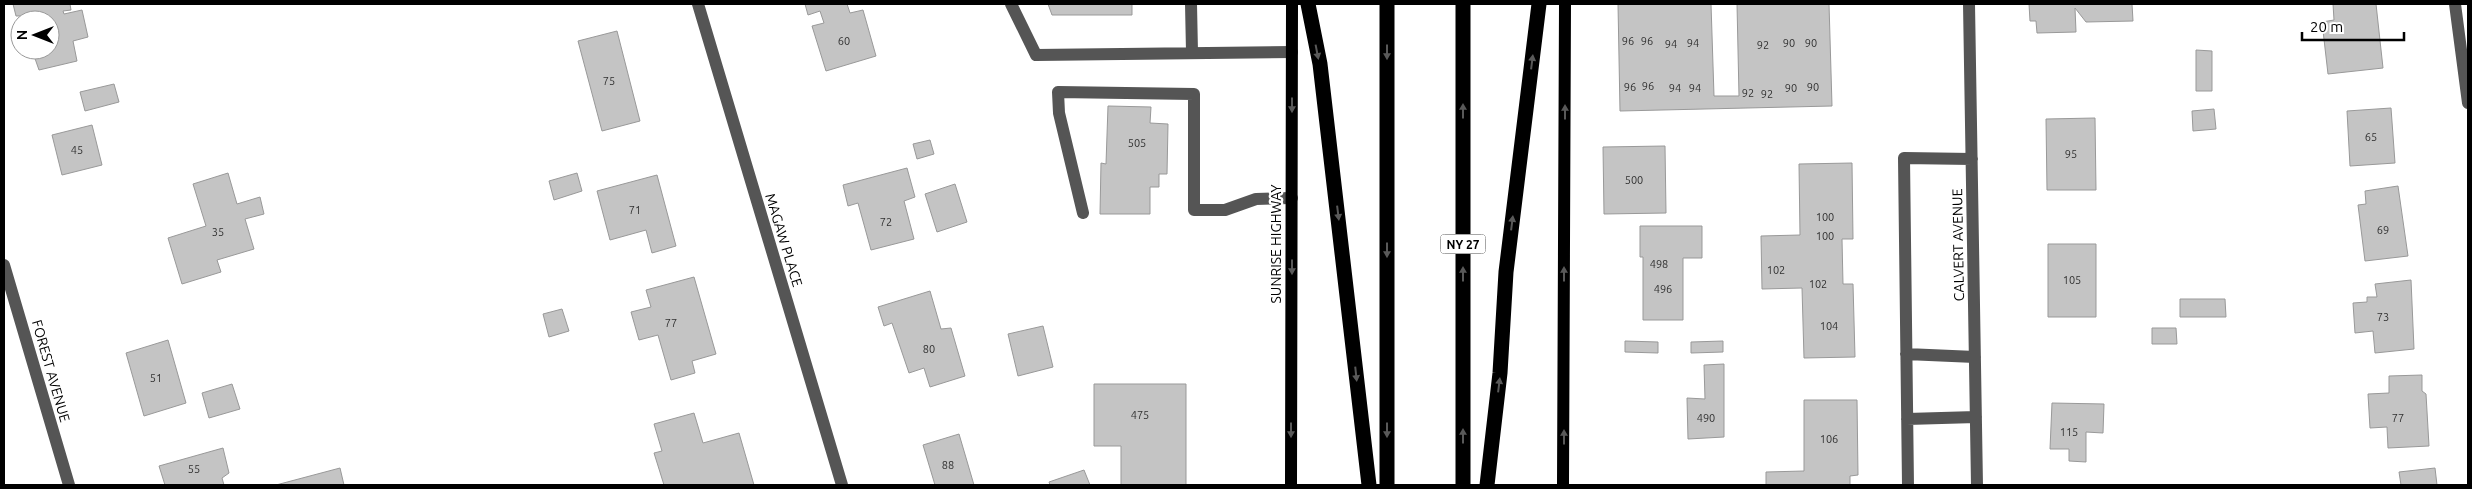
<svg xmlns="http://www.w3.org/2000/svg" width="2472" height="489" font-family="Ubuntu,sans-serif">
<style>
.building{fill:#c4c4c4;stroke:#999}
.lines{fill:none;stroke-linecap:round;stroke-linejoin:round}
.minor{stroke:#555;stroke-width:12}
.major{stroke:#000;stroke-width:12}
.highway{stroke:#000;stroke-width:15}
.oneway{fill:#595959}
.labels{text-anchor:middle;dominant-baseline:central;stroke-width:4.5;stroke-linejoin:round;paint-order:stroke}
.number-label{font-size:11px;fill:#313131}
.shield{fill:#fff;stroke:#4c4c4c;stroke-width:1}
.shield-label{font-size:12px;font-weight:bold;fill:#000}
.street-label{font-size:14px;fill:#000;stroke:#fff}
</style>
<rect width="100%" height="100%" fill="#fff"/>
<path class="building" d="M13,4H70L71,10L63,11L64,14L82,10L88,37L73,41L77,61L39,70L32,50H50V20H23L22,16H16Z
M805,4H847L850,13L863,10L876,56L826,71L812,26L824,23L820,11L808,15Z
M1048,4H1132V15H1052Z
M1618,4H1711L1714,96H1739L1737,4H1829L1832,106L1620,111Z
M2029,4H2132L2133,21L2086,22L2075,8L2076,32L2037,33L2036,21H2030Z
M2333,4H2376L2383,68L2328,74L2322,22L2334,20Z
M617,31L640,121L602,131L578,41Z
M2196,50L2212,51V91H2196Z
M114,84L119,102L85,111L80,92Z
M1108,106L1151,107L1150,123L1168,124L1167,174H1159V187H1150V214H1100L1101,163L1106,164Z
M2391,108L2395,163L2350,166L2347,111Z
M2214,109L2216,129L2193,131L2192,111Z
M2095,118L2096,190H2047L2046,119Z
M92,125L102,165L62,175L52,135Z
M930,140L934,154L917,159L913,144Z
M1665,146L1666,213L1604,214L1603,147Z
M1852,163L1853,239H1842L1843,284H1853L1855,357L1804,358L1802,288L1762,289L1761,236L1800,235L1799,164Z
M907,168L915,197L904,201L914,239L871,250L858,203L848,206L843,185Z
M228,173L237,204L260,197L264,214L245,219L254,249L217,260L221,272L182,284L168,238L206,226L193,184Z
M577,173L582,191L554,200L549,181Z
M657,175L676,246L652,253L646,230L610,240L597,191Z
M955,184L967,222L937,232L925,194Z
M2398,186L2408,256L2365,261L2358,205L2366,204L2365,191Z
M1640,226H1702V258H1683V320H1643V257H1640Z
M2048,244H2096V317H2048Z
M694,277L716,354L692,361L695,373L671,380L658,335L639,340L631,312L651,307L646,290Z
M2411,280L2414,349L2375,353L2373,331L2355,333L2353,303L2367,302V297H2377L2375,284Z
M930,291L941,329L951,328L965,376L930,387L924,368L909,373L892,323L884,326L878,307Z
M2180,299H2225L2226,317H2180Z
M562,309L569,331L549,337L543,314Z
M1043,326L1053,367L1018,376L1008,334Z
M2152,328H2176L2177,344H2152Z
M168,340L186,403L144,416L126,353Z
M1625,341L1658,342V353L1625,352Z
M1723,341V352L1691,353V342Z
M1724,364V437L1688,439L1687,398L1705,399L1704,365Z
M2422,375V391L2426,394L2429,446L2388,448L2387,427L2370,428L2368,394L2389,393V376Z
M232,384L240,409L209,418L202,393Z
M1094,384H1186V485H1121V446H1094Z
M1804,400H1857L1858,475L1850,476V485H1766V472L1804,471Z
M2052,403L2104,404L2103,433L2086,432V462L2069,461V449H2050Z
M694,413L703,443L739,433L754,485H664L654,453L662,451L654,424Z
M959,434L974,485H935L923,445Z
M223,448L229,473L222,478L224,485H165L159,466Z
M340,468L344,485H276Z
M2435,468L2437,485H2401L2399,472Z
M1084,470L1090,485H1050L1049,482Z"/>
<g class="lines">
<path class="minor" d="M698,4L842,485
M1011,4L1036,55L1292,52
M1191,4L1192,52
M1969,4L1977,485
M2455,4L2468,103
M1083,213L1059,113L1058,92L1194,94V210H1225L1256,199L1292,198
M4,265L69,485
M1906,354L1975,357
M1907,419L1976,417
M1908,485L1904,158L1972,159"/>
<path class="major" d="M1291,485L1292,4
M1563,485L1565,4"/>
<path class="highway" d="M1308,4L1320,64L1369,485
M1387,4V485
M1463,4V485
M1487,485L1500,373L1506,272L1539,4"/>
</g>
<defs><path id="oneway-solid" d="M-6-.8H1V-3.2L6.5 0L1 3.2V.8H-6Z" transform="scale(1.25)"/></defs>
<g class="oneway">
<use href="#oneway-solid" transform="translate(1317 52) rotate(79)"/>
<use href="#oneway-solid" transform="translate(1387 52) rotate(90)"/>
<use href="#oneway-solid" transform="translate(1532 62) rotate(-83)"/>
<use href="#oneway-solid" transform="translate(1292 105) rotate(90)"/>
<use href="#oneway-solid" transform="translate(1463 111) rotate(-90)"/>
<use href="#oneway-solid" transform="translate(1565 112) rotate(-90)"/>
<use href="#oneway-solid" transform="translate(1338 213) rotate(83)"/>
<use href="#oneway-solid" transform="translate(1512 223) rotate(-83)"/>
<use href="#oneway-solid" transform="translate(1387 250) rotate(90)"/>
<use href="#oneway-solid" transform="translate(1292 267) rotate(90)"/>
<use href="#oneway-solid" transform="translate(1463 274) rotate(-90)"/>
<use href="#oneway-solid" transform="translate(1564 274) rotate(-90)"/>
<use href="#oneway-solid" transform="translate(1356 374) rotate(84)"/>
<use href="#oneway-solid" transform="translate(1499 385) rotate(-83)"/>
<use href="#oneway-solid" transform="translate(1291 430) rotate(90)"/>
<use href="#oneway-solid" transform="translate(1387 430) rotate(90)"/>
<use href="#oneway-solid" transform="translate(1463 436) rotate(-90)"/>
<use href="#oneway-solid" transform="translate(1564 437) rotate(-90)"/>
</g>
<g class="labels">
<g class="number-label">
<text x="844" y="41">60</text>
<text x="1628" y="41">96</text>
<text x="1647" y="41">96</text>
<text x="1693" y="43">94</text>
<text x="1789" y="43">90</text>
<text x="1811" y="43">90</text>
<text x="1671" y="44">94</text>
<text x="1763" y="45">92</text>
<text x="609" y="81">75</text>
<text x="1648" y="86">96</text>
<text x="1630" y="87">96</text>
<text x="1813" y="87">90</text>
<text x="1675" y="88">94</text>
<text x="1695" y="88">94</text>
<text x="1791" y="88">90</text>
<text x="1748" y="93">92</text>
<text x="1767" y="94">92</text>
<text x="2371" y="137">65</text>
<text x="1137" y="143">505</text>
<text x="77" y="150">45</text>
<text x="2071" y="154">95</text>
<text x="1634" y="180">500</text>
<text x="635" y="210">71</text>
<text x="1825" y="217">100</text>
<text x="886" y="222">72</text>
<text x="2383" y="230">69</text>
<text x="218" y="232">35</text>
<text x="1825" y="236">100</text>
<text x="1659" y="264">498</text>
<text x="1776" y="270">102</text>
<text x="2072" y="280">105</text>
<text x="1818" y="284">102</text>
<text x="1663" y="289">496</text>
<text x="2383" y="317">73</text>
<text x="671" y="323">77</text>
<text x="1829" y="326">104</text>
<text x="929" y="349">80</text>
<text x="156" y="378">51</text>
<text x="1140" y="415">475</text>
<text x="1706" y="418">490</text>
<text x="2398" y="418">77</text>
<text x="2069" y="432">115</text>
<text x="1829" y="439">106</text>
<text x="948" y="465">88</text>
<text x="194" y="469">55</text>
</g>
<rect class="shield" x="1440.5" y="234.5" width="45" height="19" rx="4"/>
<g class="shield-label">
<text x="1463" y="244">NY 27</text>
</g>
<g class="street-label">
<text transform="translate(784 240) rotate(73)">MAGAW PLACE</text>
<text transform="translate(1276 244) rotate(-90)">SUNRISE HIGHWAY</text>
<text transform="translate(1958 245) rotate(-91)">CALVERT AVENUE</text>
<text transform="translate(51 371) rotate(74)">FOREST AVENUE</text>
</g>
</g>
<rect width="2472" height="489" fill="none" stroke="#000000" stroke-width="10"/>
<g transform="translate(35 35) rotate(270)"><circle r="24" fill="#ffffff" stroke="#999999"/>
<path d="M0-4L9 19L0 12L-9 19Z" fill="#000000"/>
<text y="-8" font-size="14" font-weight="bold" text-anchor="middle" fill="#000000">N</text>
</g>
<path d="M2302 32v8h102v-8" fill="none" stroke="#000000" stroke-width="2.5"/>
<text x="2310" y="32" font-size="15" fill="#000000" stroke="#ffffff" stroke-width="4" paint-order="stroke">20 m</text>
</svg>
